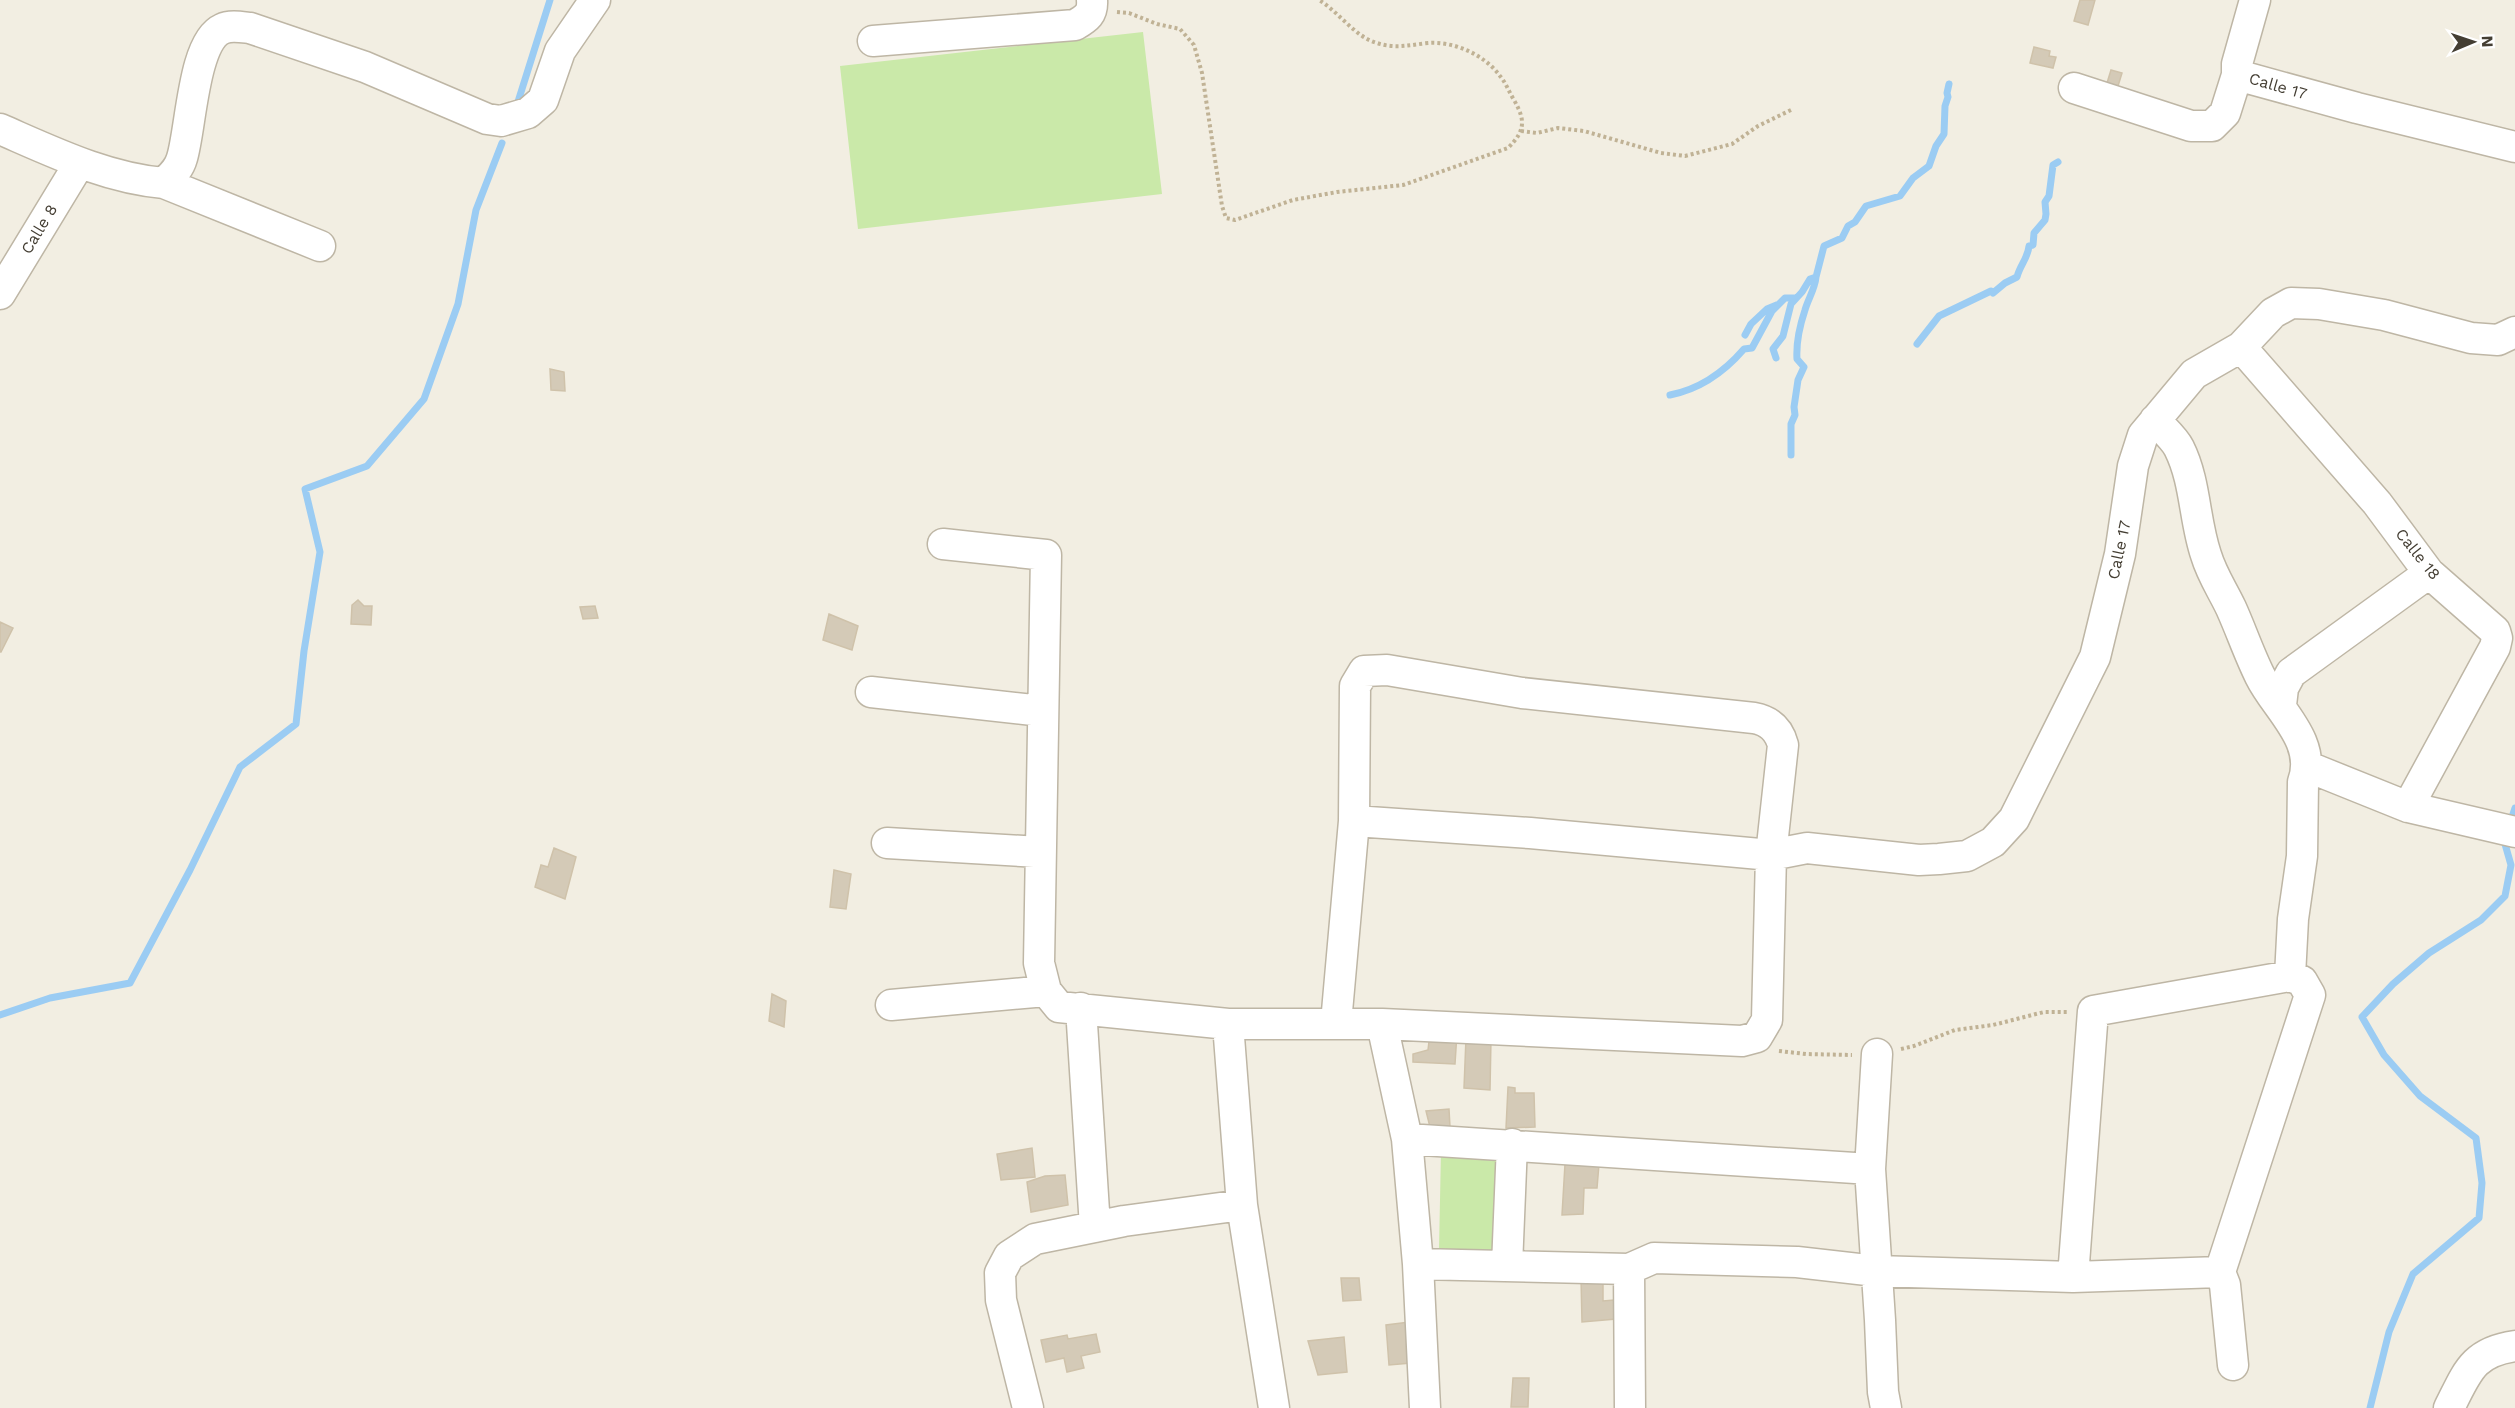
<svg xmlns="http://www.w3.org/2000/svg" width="2515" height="1408" font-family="'Work Sans',sans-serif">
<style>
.green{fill:#cae9a9}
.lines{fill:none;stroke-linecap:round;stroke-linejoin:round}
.stream{stroke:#9bccf3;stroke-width:7}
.building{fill:#d4cab7;stroke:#cfc2aa;stroke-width:1.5}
.minor-casing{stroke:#beb6a5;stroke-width:33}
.path{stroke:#c0b295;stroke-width:4;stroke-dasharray:3 3;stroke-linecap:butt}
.minor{stroke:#fff;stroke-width:30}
.labels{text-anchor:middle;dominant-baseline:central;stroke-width:6;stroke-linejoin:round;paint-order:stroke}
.street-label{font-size:16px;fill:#443e33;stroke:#fff}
</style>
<rect width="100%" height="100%" fill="#f2eee2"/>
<path class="green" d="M1143,32L1162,194L858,229L840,66Z
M1441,1150L1503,1151L1501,1251L1439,1250Z"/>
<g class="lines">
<path class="stream" d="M516,108L550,0
M1745,335L1751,324L1767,309L1779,304L1785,298H1795
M1917,344L1939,316L1991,291L1993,293L2005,283L2017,277C2020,265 2028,258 2029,246L2033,245L2034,233L2045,220L2046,214L2045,202L2049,196L2053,165L2058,162
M1776,358L1773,349L1783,336L1791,304L1802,292L1810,279L1816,277L1824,246L1842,238L1848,226L1855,222L1866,206L1900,196L1913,178L1929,166L1936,146L1944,134L1945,106L1948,97L1947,93L1949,84
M1670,395C1701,389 1725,371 1744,349L1752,348L1772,311L1779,304
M1791,455V424L1795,415L1794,407L1798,380L1804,367L1797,359C1796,343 1800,325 1805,310C1808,299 1815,289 1816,277
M2510,823L2515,808
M0,1015L50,998L130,983L190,870L240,767L296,724L304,651L320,552L305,489L367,466L424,399L458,304L476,210L502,143
M2370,1408L2389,1332L2413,1274L2479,1218L2482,1183L2476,1138L2420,1096L2384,1055L2362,1017L2393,984L2429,953L2481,920L2505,896L2511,865L2505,844L2507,837"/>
</g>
<path class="building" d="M2080,0H2095L2088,25L2074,21Z
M2034,47L2050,51L2049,56L2056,57L2053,68L2030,63Z
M2111,70L2122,73L2118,86L2107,83Z
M550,369L564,372L565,391L551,390Z
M358,600L364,606H372L371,625L351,624L352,605Z
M595,606L598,618L583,619L580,607Z
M829,614L858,626L852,650L823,640Z
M0,622L13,628L1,652H0Z
M554,848L576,857L565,899L535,887L541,865L548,867Z
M834,870L851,874L846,909L830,907Z
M772,994L786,1001L784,1027L769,1021Z
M1430,1033H1457L1455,1064L1413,1062V1054L1428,1050Z
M1466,1038L1491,1039L1490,1090L1464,1088Z
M1508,1087L1515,1088V1093H1534L1535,1127L1506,1128Z
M1449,1109L1450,1127H1430L1426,1111Z
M1032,1148L1035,1177L1001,1180L997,1154Z
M1565,1164H1599L1597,1188H1584L1583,1214L1562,1215Z
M1065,1175L1068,1205L1031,1212L1027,1182L1045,1176Z
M1603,1277V1301L1614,1300L1616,1319L1582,1322L1581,1278Z
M1341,1278H1359L1361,1300L1343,1301Z
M1409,1322L1411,1363L1389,1365L1386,1325Z
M1096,1334L1100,1352L1081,1356L1084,1368L1067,1372L1064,1358L1046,1362L1041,1340L1067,1335L1068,1339Z
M1344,1337L1347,1372L1318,1375L1308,1341Z
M1513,1378H1529L1528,1407H1511Z"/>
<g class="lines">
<g class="minor-casing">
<path id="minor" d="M873,41L1075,25C1087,18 1093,14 1092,0
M2237,75L2357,108L2515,147
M2074,88L2191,126H2212L2225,113L2237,75V64L2255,0
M0,129C53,152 106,178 164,183C172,175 179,169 182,158C191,129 193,42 222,29C230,25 241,27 250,28L365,67L487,119L501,121L528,113L543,100L560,51L595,0
M164,183L320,246
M0,294L79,164
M2241,347L2377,503L2429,573L2495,631L2497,638L2495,647L2408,807
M2155,420C2163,429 2174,438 2179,448C2196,482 2194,520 2206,555C2212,575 2222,589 2231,608C2241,630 2249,654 2260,676C2276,709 2318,741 2303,782L2302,856L2293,919L2290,976
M943,544L1046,555L1039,963L1046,991L1059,1007L1228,1024H1382L1742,1041L1757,1037L1767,1020L1771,855L1783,745C1779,730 1770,721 1754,718L1522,693L1387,670L1364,671L1355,686L1354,821L1336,1023
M871,692L1042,711
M2281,705L2283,688L2291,673L2429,573
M2307,771L2316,770L2408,807L2515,832
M1354,821L1530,833L1771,855L1807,848L1919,860L1939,859L1967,856L1993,842L2014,819L2095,657L2120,554L2133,466L2143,435L2194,374L2241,347L2273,313L2291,303L2319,304L2384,315L2471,338L2498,340L2515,332
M887,843L1039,852
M891,1005L1046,991
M1081,1008L1095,1227
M1228,1024L1242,1205L1274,1408
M1382,1024L1407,1139L1418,1264L1425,1408
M1877,1054L1870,1169L1880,1320L1883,1392L1886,1408
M1407,1139L1870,1169
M1418,1264L1629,1269L1654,1258L1797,1262L1876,1271L2073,1277L2220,1272
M1507,1266L1512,1144
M1629,1269L1630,1408
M2073,1277L2093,1011L2290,976L2302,981L2310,995L2220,1272L2225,1285L2233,1365
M1028,1408L1001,1300L1000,1273L1009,1256L1035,1239L1124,1221L1242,1205
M2449,1408C2467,1373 2472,1352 2515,1346"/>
</g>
<path class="path" d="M1117,12L1129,13L1157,24L1180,29L1194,45L1202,73L1222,206L1226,218L1235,220L1293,200L1337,192L1403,185L1508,148C1525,131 1526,121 1514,100C1509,92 1506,83 1500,76C1485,55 1454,41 1428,43C1410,45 1395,49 1377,43C1355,37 1339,12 1319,0
M1521,131L1537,133L1558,128L1584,131L1661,153L1685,156L1732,144L1758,126L1791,110
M1901,1049L1914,1046L1955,1030L1993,1025L2044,1012H2068
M1779,1051L1806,1054L1852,1055"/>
<use href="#minor" class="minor"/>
</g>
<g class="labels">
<g class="street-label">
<text transform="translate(2278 86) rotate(16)">Calle 17</text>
<text transform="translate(39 229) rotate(-59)">Calle 8</text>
<text transform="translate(2119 550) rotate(-78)">Calle 17</text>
<text transform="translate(2418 554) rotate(51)">Calle 18</text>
</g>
</g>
<g transform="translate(2473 42) rotate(88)" stroke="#ffffff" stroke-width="4.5" paint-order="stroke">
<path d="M0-4.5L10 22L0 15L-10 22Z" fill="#443e33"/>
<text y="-9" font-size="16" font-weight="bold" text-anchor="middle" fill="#443e33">N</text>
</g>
</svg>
